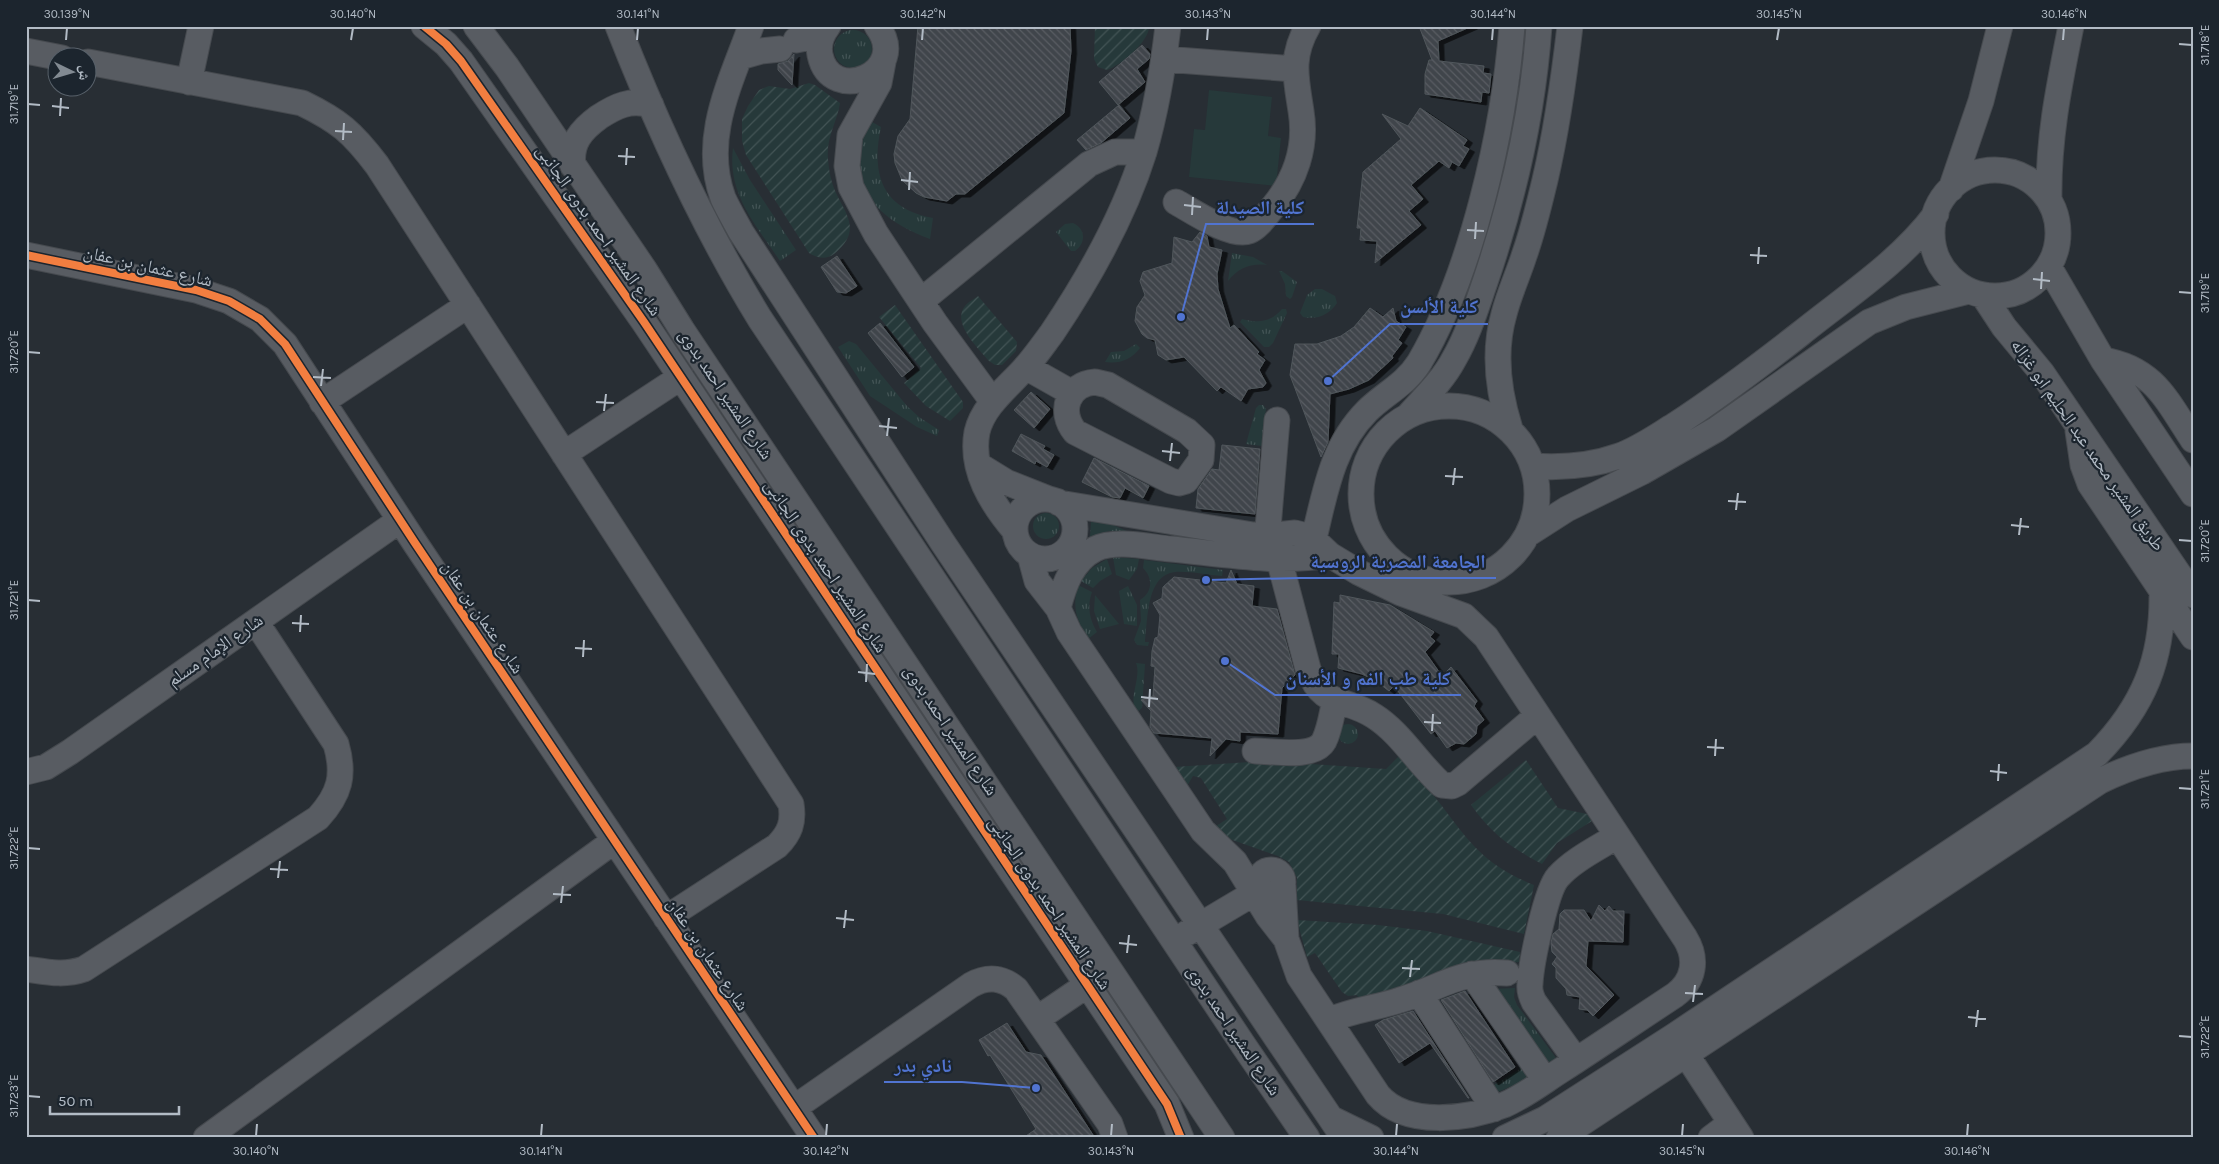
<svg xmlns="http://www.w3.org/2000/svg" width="2219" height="1164" font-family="Karla,'Noto Naskh Arabic',sans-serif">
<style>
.grass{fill:url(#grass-tufts)}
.garden{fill:url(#garden-furrows)}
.pitch{fill:#26393a}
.building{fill:url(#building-back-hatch);stroke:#50565b;filter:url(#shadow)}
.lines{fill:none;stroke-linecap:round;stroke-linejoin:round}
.minor-casing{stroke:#464a4f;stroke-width:27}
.minor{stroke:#585c62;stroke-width:25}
.cycleway-casing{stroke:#1c252e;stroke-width:11}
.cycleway{stroke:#f27e40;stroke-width:8}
.ticks{fill:none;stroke:#b2bbc5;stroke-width:2}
.labels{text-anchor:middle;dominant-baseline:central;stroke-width:4.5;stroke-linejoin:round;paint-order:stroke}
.street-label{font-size:18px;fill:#b2bbc5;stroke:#1c252e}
.leader{fill:none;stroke:#5174d1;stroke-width:2}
.callout-dot{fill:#5174d1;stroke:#1c252e;stroke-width:2}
.callout-label{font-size:19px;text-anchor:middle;font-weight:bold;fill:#5174d1;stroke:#1c252e;stroke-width:4.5;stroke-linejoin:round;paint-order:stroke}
.neatline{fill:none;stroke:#b2bbc5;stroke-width:2}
.ticks-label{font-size:12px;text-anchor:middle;fill:#b2bbc5}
</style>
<defs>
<pattern id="grass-tufts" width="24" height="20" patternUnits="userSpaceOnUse" patternTransform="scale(1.25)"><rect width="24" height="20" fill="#26393a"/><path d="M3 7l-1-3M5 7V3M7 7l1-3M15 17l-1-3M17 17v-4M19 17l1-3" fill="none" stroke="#435455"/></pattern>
<pattern id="garden-furrows" width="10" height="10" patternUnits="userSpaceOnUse" patternTransform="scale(1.25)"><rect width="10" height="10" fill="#26393a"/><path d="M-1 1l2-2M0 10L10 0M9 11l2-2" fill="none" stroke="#435455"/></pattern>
<pattern id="building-back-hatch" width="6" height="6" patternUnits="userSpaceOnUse" patternTransform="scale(1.25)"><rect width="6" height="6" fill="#40454b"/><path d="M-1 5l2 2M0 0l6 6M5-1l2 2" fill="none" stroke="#595e63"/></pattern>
<filter id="shadow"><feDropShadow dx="5.5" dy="3" stdDeviation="0" flood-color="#0009"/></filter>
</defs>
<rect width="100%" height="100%" fill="#282e34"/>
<path class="grass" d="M834 49a19 19 0 1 1 38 0a19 19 0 1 1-38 0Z
M865,118L881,127C871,173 881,209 933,218L930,239C892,225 858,202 858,157C858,145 863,130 865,118Z
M733,148L750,180L796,250L780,261C756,225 727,194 733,148Z
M1073,223C1086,229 1086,243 1075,251H1071L1056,232L1065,224Z
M1232,253L1253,257L1267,265C1251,263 1238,268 1228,281Z
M1279,271H1282L1297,282L1292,297L1290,299L1286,296L1285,284Z
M1315,289H1322L1335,296L1337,303C1329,315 1317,320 1303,317L1300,313L1307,295Z
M1282,309H1286L1287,313L1273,343L1269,347H1264L1240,322L1242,319C1258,323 1270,323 1282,309Z
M849,341L856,344L907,406L919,417L939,430L937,436L917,427L870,396L838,347Z
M1136,344L1140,348C1131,360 1119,364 1105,362L1111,352L1124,351Z
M1259,405H1263L1266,409L1262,446L1246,444L1256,408Z
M1033 526a13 13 0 1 1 26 0a13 13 0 1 1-26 0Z
M1091,521L1111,524L1129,532L1109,531L1090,537Z
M1113,557L1139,559L1137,569L1129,580L1116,575Z
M1107,559L1112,574L1100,581L1093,588L1081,581L1092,568Z
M1144,560L1223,570L1222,576C1207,575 1190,571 1175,572C1146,575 1148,620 1145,642H1149L1148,646L1137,645L1134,640L1141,621L1140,600C1153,592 1153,578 1143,568Z
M1078,585L1092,592C1087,606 1089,619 1097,632L1088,639C1076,620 1072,606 1078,585Z
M1128,586L1137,605V626L1124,624L1119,591Z
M1095,595L1119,624L1100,629L1094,611Z
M1136,663L1145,664L1142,708L1137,712C1127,700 1142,677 1136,663Z
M1338 734a10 10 0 1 1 20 0a10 10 0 1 1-20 0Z
M1515,988L1514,997L1517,1005L1556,1058L1544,1066L1492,989Z
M1526,1065L1532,1074L1519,1083L1498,1092L1494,1085Z"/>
<path class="garden" d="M1095,26H1149C1150,41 1120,66 1107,70L1098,67L1094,59Z
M809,83L815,85L840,103C837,123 826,137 828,159C829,171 831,182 836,193C848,217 861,232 834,254C826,260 817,258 809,253L746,155L742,141V119L748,106L759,90L769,86L790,89Z
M978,296L1017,342L1016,351L1002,365H995L989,361C979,349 951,323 965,306C968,302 974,299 978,296Z
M895,305L963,402V408L950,421L926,406L904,383L921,368L879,317Z
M1399,756C1414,773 1429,789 1442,806C1471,845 1487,866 1534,885L1524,934L1443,914L1297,900V878L1289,862L1278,856L1224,837L1216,826L1227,819L1201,778L1193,776L1187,786L1174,767L1265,761L1386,769Z
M1526,760L1558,808L1587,814L1592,821L1557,843L1542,864C1510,847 1492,834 1471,805Z
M1297,920L1378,925L1427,931L1520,952L1519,962L1485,966H1453L1434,978L1359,1000L1357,995L1348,996L1342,992L1315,953L1307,957Z"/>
<path class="pitch" d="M1209,90L1272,97L1268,136L1281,138L1276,186L1189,177L1194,129L1205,130Z"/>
<path class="building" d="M918,26H1070L1071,51L1064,113L965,194H956L947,201L924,197L916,193L902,180L895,163L894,154L898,136L910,119Z
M1419,26H1472L1438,41L1439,61L1484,66L1483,73L1491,74L1489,93L1482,92L1481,102L1425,94V74L1429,60H1432Z
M1142,45L1150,54L1149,59L1137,69L1145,82L1118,105L1099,82Z
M794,54L792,85L778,70V64L788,61Z
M1119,105L1130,118L1101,143L1086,150L1077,140Z
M1420,108L1467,140L1463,146L1469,149L1459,166L1452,162L1449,168L1439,161L1411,185L1423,199L1409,211L1421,225L1375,263L1377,241L1360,240L1361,228H1357L1363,172L1401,139L1382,114L1408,126Z
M1200,232L1207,236L1209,247L1222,250L1217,274L1218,289L1230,328L1234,325L1259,352L1257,354L1265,360L1259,370L1266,383L1263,387L1248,389L1241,401L1221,387L1217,391L1184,357L1166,360L1158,355L1155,340L1147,338L1142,334L1135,321L1137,307L1145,295L1140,281L1143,272L1172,263L1174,237L1192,242Z
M837,256L857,286L846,293L837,292L821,267Z
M1370,308L1383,317L1393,308L1396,321L1406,327L1398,340L1402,343L1392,356L1393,358L1369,380L1349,389L1330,394L1328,442L1321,457L1290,375L1295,344H1317L1341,336L1354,327Z
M880,323L914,367L902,377L868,333Z
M1031,392L1050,409L1034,428L1014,410Z
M1021,434L1045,446L1043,449L1054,455L1047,467L1036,461L1035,464L1012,451Z
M1222,445L1260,449L1255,514L1196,508L1198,489L1212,469L1219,470Z
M1094,458L1149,486L1143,498L1125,488L1120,498L1112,497L1082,482Z
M1231,570L1237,584L1254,586L1252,606L1277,609L1295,675L1282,688L1278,734L1240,732V741L1226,739L1210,756L1212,738L1154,733L1150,727L1151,711L1141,700L1153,696L1155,667L1151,666L1152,651L1155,638L1158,637L1160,615L1153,603L1162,598L1163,587L1174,577L1226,583Z
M1340,595L1390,605L1434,632L1430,637L1435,641L1425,652L1442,676L1451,667L1477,701L1474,706L1484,720L1477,726L1476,734L1464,744L1456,743L1447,748L1435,731L1431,734L1394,686L1389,691L1376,681L1362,674L1338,668L1339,654H1332L1334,602L1340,603Z
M1599,905L1605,911L1609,906L1613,911H1624L1623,942L1588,941L1586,966L1614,995L1593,1016L1587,1010L1579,1009L1580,997L1567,995L1566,989L1556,978V968L1552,964L1557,957L1552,952L1551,943L1553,934L1559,929L1560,914L1564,910H1584L1591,921Z
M1465,991L1515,1067L1493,1082L1441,1000Z
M1413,1011L1469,1098H1468L1430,1043L1399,1063L1375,1025L1383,1020Z
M1007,1023L1026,1052L1041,1055L1095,1138H1023L1036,1129L990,1055L988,1056L979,1040Z"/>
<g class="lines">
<g class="minor-casing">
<path id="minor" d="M424,26L446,44L461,61L644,322L1167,1104L1181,1138
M476,26L507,67L644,269L682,330L1222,1138
M618,26C658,128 703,226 760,319L1244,1046L1307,1138
M751,26C731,82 701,138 723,198C728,209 735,221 741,232L943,543L1344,1138
M828,26C821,35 818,45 820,55C831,107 912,72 877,26
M796,40L811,37L824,31
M26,51L62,58
M740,57L761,51L780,49
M1164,59L1295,69
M88,62L302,103C339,121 352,132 377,165L791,804C794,822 790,833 777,846L666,918
M883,62L879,83L850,135L847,166L851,187L876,234L935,323L993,402
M189,82L201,26
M573,166C570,143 581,130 599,117C616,106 630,99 651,105
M1932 233a63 63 0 1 1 126 0a63 63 0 1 1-126 0Z
M1951,189L1981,101L2000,26
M2049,200C2048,138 2059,86 2071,26
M1176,202C1192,211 1232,238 1249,231C1259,227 1266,215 1273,207C1295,180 1307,147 1301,111C1296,78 1290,57 1308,26
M26,255L196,290L229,301L260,319L285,344L415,543L814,1138
M2049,267L2103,360L2193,494
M1983,295L2004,327L2042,373L2193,595
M921,301L1089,164L1115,152H1144
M2103,360C2154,368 2167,401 2193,440
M1026,367L1072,393
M1095,382L1108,385L1187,431L1202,445L1201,460L1186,481L1179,483L1171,481L1075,432C1058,411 1068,384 1095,382Z
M322,402L468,305
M1361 494a88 88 0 1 1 176 0a88 88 0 1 1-176 0Z
M1409,415C1425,397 1443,380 1454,359C1468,335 1476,308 1485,282C1513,200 1533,113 1539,26
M1510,429C1498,391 1493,352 1504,314C1509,294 1518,275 1524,256C1533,231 1539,205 1545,180C1557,129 1564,78 1570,26
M2078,431L2083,465L2090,484L2193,637
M564,454L681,377
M980,466L1006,482L1049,499
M1533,466C1563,468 1591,466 1619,456C1639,449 1657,436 1675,425C1718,397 1759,366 1800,334C1847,296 1899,263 1936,214
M1015 529a30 30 0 1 1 60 0a30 30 0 1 1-60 0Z
M1059,503L1253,535L1267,536L1295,533L1311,537L1330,555L1358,572L1401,593L1464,616L1486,637L1685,938C1698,959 1694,981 1675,995C1637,1020 1600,1045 1563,1069C1544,1081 1525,1096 1504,1105C1469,1119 1406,1128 1378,1095L1299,976L1286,939L1283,886
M1015,531C992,504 970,470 977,432C983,406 1007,388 1024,369C1034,358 1043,345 1052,333C1089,278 1124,216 1144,152C1156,111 1163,69 1168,26
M1528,534L1567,509L1642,472L1717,429L1869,322L1906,307L1969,291
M1314,538C1325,493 1332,446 1367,411C1384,394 1405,385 1419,363C1472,273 1504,130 1512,26
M1266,552L1277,420
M1030,555L1037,581L1058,608L1069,632L1203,831L1235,862L1268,916L1286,939
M1279,559L1308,669C1322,708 1345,697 1374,716C1401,733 1418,764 1442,785L1452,786L1458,783L1537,716
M1058,608C1064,585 1072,561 1095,549C1116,539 1148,547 1171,549C1223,554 1277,564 1330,555
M1255,751C1273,751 1314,759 1324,741C1330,729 1332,713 1335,700
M26,772L46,767L70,752L400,520
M1259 882a12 12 0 1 1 24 0a12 12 0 1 1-24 0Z
M1187,933L1261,889
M26,969C47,972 64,976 84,969L318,818C340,794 345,775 336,744L256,622
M1472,974L1545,1080
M1419,993L1494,1109
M1037,1019L1087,985
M1330,1020C1352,1010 1376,1008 1400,1000C1441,988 1460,969 1507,973
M1678,1042L1741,1138
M1576,1060L1534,1002C1531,996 1529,991 1530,984C1531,964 1546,890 1558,877C1573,860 1598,848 1617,836
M794,1108L971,985C987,976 1002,977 1016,989L1110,1124L1115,1138
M1332,1119L1371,1138
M206,1138L614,841
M1505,1138L1545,1119L1674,1036L2097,754C2144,706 2163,659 2162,592
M1559,1138L2100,781C2129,767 2160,756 2193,756
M1711,1138L1731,1123"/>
</g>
<use href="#minor" class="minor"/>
<g class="cycleway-casing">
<path id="cycleway" d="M424,26L446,44L461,61L644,322L1167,1104L1181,1138
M26,255L196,290L229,301L260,319L285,344L415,543L814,1138"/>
</g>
<use href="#cycleway" class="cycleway"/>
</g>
<path class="ticks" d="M66,40L67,28M351,40L353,28M637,40L638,28M922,40L923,28M1207,40L1208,28M1492,40L1493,28M1777,40L1779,28M2063,40L2064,28M2179,44L2192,45M28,104L40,105M52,106L69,108M60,116L61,98M335,131L352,132M343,140L344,123M618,156L635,157M626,165L627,148M901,180L918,182M909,190L910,172M1184,205L1201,207M1192,215L1193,197M1467,230L1484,231M1475,239L1476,222M1750,255L1767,256M1758,264L1759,247M2033,279L2050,281M2041,289L2042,272M2179,292L2192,293M28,352L40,353M313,377L331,378M321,386L323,369M596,402L614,403M604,411L606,394M879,426L897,428M887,436L889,418M1162,451L1180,453M1170,461L1172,443M1445,476L1463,477M1453,485L1455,468M1728,501L1746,502M1736,510L1738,493M2011,525L2029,527M2019,535L2021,518M2179,540L2192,541M28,600L40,601M292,623L309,624M300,632L301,615M575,648L592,649M583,657L584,640M858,672L875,674M866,682L867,664M1141,697L1158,699M1149,707L1150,689M1424,722L1441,723M1432,731L1433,714M1707,747L1724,748M1715,756L1716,739M1990,771L2007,773M1998,781L1999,764M2179,788L2192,789M28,848L40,849M270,869L288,870M278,878L280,861M553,894L571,895M561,903L563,886M836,918L854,920M844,928L846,910M1119,943L1137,945M1127,953L1129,935M1402,968L1420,969M1410,977L1412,960M1685,993L1703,994M1693,1002L1695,985M1968,1017L1986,1019M1976,1027L1978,1010M2179,1036L2192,1037M28,1096L40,1097M256,1136L257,1124M541,1136L542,1124M826,1136L827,1124M1111,1136L1112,1124M1396,1136L1397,1124M1682,1136L1683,1124M1967,1136L1968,1124"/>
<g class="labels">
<g class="street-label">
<text transform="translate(599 230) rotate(55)">شارع المشير احمد بدوى الجانبى</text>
<text transform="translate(148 266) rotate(13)">شارع عثمان بن عفان</text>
<text transform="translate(726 394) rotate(56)">شارع المشير احمد بدوى</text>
<text transform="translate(2088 445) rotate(55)">طريق المشير محمد عبد الحليم ابو غزاله</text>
<text transform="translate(826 566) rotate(56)">شارع المشير احمد بدوى الجانبى</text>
<text transform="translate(483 617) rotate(56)">شارع عثمان بن عفان</text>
<text transform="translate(215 650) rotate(-35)">شارع الإمام مسلم</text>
<text transform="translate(951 730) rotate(56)">شارع المشير احمد بدوى</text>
<text transform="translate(1050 903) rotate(56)">شارع المشير احمد بدوى الجانبى</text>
<text transform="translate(708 954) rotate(56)">شارع عثمان بن عفان</text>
<text transform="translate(1234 1030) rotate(56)">شارع المشير احمد بدوى</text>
</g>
</g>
<path class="leader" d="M1181 317L1206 224H1314M1328 381L1390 324H1488M1206 580L1300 578H1496M1225 661L1275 695H1461M1036 1088L962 1082H884"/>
<g class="callout-dot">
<circle cx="1181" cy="317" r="5"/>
<circle cx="1328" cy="381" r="5"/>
<circle cx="1206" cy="580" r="5"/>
<circle cx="1225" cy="661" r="5"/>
<circle cx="1036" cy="1088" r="5"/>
</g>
<g class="callout-label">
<text x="1260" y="214">كلية الصيدلة</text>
<text x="1439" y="313">كلية الألسن</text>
<text x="1398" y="568">الجامعة المصرية الروسية</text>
<text x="1368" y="685">كلية طب الفم و الأسنان</text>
<text x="923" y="1072">نادي بدر</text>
</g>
<rect width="2219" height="1164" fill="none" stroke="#1c252e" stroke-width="55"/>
<g transform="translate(72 72) rotate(95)"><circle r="24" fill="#1c252e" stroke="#58616a"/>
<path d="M0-4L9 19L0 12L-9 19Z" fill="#828a92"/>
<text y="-8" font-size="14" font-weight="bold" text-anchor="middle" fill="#b2bbc5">ش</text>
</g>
<path d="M50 1106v8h129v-8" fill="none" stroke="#b2bbc5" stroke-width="2.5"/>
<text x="58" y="1106" font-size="15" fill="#b2bbc5" stroke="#1c252e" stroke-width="4" paint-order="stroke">50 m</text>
<rect x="28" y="28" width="2164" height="1108" class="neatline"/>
<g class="ticks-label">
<text x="67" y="18">30.139°N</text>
<text x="353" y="18">30.140°N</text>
<text x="638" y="18">30.141°N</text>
<text x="923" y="18">30.142°N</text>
<text x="1208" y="18">30.143°N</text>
<text x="1493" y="18">30.144°N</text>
<text x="1779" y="18">30.145°N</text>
<text x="2064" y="18">30.146°N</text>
<text transform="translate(2205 45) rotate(-90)" y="4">31.718°E</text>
<text transform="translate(14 104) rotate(-90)" y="4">31.719°E</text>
<text transform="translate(2205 293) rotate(-90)" y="4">31.719°E</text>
<text transform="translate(14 352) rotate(-90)" y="4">31.720°E</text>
<text transform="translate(2205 541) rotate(-90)" y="4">31.720°E</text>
<text transform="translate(14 600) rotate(-90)" y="4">31.721°E</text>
<text transform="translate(2205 789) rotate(-90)" y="4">31.721°E</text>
<text transform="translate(14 848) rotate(-90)" y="4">31.722°E</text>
<text transform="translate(2205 1037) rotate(-90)" y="4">31.722°E</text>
<text transform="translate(14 1096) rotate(-90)" y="4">31.723°E</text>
<text x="256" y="1155">30.140°N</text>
<text x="541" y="1155">30.141°N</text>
<text x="826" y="1155">30.142°N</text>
<text x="1111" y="1155">30.143°N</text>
<text x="1396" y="1155">30.144°N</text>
<text x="1682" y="1155">30.145°N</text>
<text x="1967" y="1155">30.146°N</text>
</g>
</svg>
